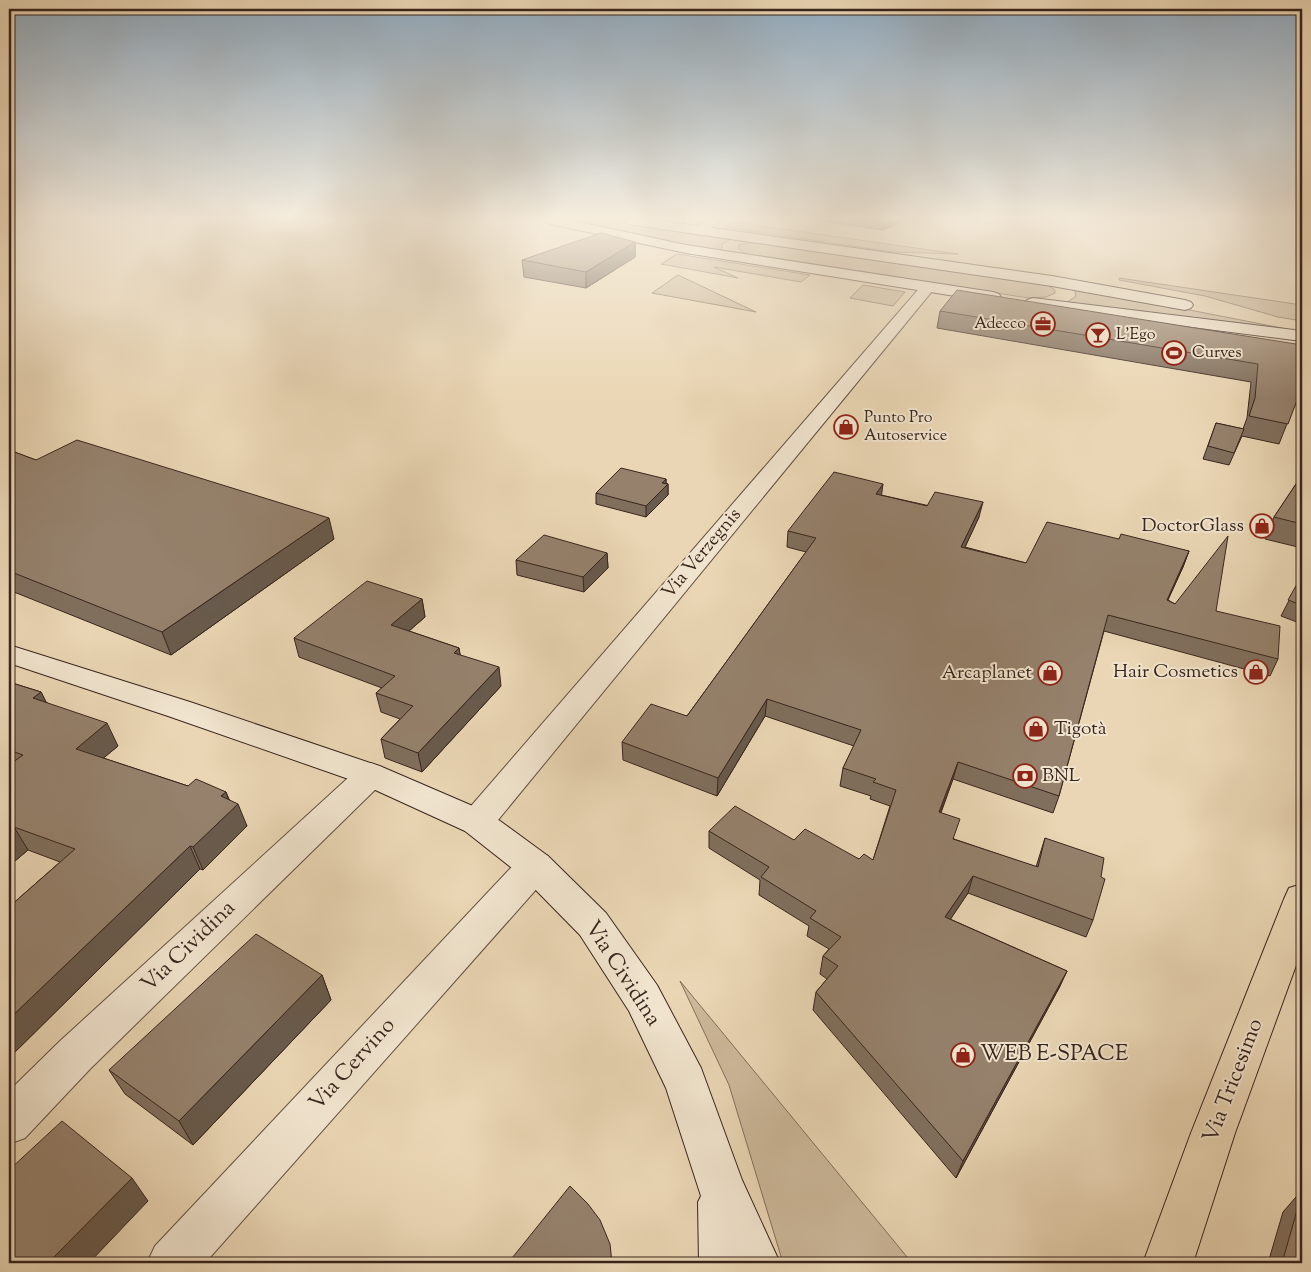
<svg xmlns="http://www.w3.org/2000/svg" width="1311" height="1272" font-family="'Sorts Mill Goudy',serif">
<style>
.green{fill:#ccb89a;stroke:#826e5c}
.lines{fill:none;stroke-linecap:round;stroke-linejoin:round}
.street-casing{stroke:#645143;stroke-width:2}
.secondary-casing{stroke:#38251d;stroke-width:2}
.primary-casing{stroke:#38251d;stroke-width:2}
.street{fill:#f1e4ce;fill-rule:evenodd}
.secondary{fill:#f1e4ce;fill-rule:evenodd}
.primary{fill:#ead6b4;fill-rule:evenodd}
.wall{fill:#806f5d;stroke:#38251d}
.shaded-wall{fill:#685a4c;stroke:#38251d}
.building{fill:#95816c;stroke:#38251d}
.labels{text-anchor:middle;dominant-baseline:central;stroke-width:4;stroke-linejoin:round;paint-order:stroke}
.far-poi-label{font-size:16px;fill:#38251d;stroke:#f1e4ce;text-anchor:start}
.poi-label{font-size:19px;fill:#38251d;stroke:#f1e4ce;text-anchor:end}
.street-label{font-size:19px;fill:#38251d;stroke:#f1e4ce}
.near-street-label{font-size:22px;fill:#38251d;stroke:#f1e4ce}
.near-poi-label{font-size:22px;fill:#38251d;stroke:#f1e4ce;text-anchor:start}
</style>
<rect width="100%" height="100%" fill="#ead6b4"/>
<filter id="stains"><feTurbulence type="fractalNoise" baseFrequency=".004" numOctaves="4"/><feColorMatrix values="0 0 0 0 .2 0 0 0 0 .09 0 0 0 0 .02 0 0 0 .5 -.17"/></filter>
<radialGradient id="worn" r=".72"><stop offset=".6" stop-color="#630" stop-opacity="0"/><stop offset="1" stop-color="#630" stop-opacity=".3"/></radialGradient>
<path class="green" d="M567,220C622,220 679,226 732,239L722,244V250L681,244Z
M733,222L958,254L892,252L724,227Z
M754,241L1046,284L1055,290V293L1046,297L1028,298L753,255L744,253L738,248L739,245Z
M677,254L810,275L801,282L714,267L738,278L661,264Z
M678,275L756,312L652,293Z
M1119,278L1302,305V321L1278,317L1205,296L1119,280Z
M863,285L905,292L893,306L850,298Z
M1074,288H1077L1292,330L1066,303L1076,296Z
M680,981L912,1263H783L729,1085Z"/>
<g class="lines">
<g class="street-casing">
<path id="street" d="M706,220H721L706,232H696L694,229Z
M928,282L933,284L936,287L933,290L489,831L477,835L465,831L460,822L465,813L923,284Z
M371,763L382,767L387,775L382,783L90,1069L25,1138L9,1144V1091L60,1041L360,767Z
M535,852L548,856L553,866L548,876L205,1263H147L155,1246L522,856Z"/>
</g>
<g class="secondary-casing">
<path id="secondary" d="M544,220H569L686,245L993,292L999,294L1001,297L999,300L993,302L686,253L550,224Z
M622,220H656L1052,276L1185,300L1191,302L1193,305L1191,308L1185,310L1052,286L628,224Z
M1033,298L1302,331V341L1027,306L1025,303L1027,300Z
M9,645L190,702L382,767L489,813L548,856L606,913L657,985L701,1068L742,1180L780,1263H699L698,1202L701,1196L666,1088L629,1011L580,935L522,876L465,831L360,783L168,716L9,663Z"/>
</g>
<g class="primary-casing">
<path id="primary" d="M1302,884V949L1235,1133L1193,1263H1143L1191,1133L1284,899L1289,888Z"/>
</g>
<use href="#street" class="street"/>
<use href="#secondary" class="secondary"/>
<use href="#primary" class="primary"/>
</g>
<path class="wall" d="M815,220H904L883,230Z
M635,242V257L586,288L524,277L522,260Z
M940,311L1302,345V397L1298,396L1279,444L1242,436L1229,465L1203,459L1216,423L1243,429L1247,418L1251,382L937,328Z
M9,450L36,460L334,539L171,655L9,590Z
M1302,475V548L1265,539L1274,517Z
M666,479V483L668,484V495L646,517L596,504V493Z
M881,495L979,517L965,547L1026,563L1119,539L1189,551L1183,567L1168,600L1175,604L1216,611L1278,659L1270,676L1104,631L1059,796L1053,813L953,779L941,813L954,839L1036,867L1045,838L1093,920L1086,937L968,893L950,919L1067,971L1059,988L956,1178L813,1010L816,992L827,979L820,974L823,956L829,949L807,936L809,926L759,895L760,880L709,848V831L794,840L859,859L873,860L890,806L870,799L871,796L840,786L843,768L854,746L765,716L717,796L623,760L622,742L687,716L806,552L787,547L788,531Z
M607,553L608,568L584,592L517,575L516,560Z
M1302,575V624L1281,616Z
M422,599L425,617L409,631L459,648L460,655L501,686L422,772L385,758L381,739L400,719L381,712L376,693L382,688L299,657L294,638Z
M9,682L41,692L46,702L118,746L103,758L188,786L226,792L229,799L247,826L203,870L200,869L9,1058V907L60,862L28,850L9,866Z
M322,975L331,1000L193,1145L125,1094L109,1070Z
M1302,1190V1263H1268L1283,1212Z"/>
<path class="shaded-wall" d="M884,220H904L883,230Z
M635,242V257L586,288V272Z
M666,479V486L668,484V495L646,517V506L662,483Z
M883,484L881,499L876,494Z
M983,502L979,517L958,562L961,547Z
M329,518L334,539L171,655L162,632Z
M1189,551L1183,567L1160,616L1167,600Z
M607,553L608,568L584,592L583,577Z
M422,599L425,617L395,643L391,625Z
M459,648L462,666L454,653Z
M499,667L501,686L422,772L418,753Z
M41,692L52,714L33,698Z
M767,699L765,716L717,796L718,778Z
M107,723L118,746L87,772L76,749Z
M958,762L953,779L934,829L939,812Z
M226,792L232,809L238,804L247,826L203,870L193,847L221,796Z
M14,827L28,850L9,866V832Z
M190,846L200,869L9,1058V1019Z
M973,876L968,893L940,935L945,917Z
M1067,971L1059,988L956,1178L963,1161Z
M322,975L331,1000L193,1145L179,1121Z
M132,1178L148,1201L89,1263H48Z"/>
<path class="building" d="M601,233L635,242L586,272L522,260Z
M957,290L1302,345V387L1288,424L1249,416L1255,398L1258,364L940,311Z
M1216,423L1244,429L1234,453L1208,446Z
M77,440L329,518L162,632L9,571V450L36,460Z
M621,468L666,479L662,483L668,484L646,506L596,493Z
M834,472L883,484L876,494L927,506L935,492L983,502L961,547L1026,563L1047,522L1119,539L1121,534L1189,551L1167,600L1175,604L1228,536L1216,611L1280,626L1278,659L1108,615L1059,796L958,762L939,812L960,819L953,839L1038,867L1045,838L1104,858L1101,877L1105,879L1093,920L973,876L945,917L1067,971L963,1161L816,992L838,966L823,956L841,937L810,918L816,911L761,877L769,867L709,831L735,806L794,840L805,829L859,859L864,854L873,860L896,790L873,782L876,779L843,768L861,730L767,699L718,778L622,742L651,704L687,716L816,538L788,531Z
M1302,475V524L1274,517Z
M544,535L607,553L583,577L516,560Z
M1302,575V605L1288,600Z
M367,581L422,599L391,625L459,648L454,653L499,667L418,753L381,739L413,706L376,693L395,676L294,638Z
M9,682L41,692L33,698L107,723L76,749L188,786L196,779L226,792L221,796L238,804L193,847L190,846L9,1019V907L75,849L14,827L9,832V765L23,755L9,750Z
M256,934L322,975L179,1121L109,1070Z
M62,1121L132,1178L48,1263H9V1170Z
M570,1186L588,1204L600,1220L610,1244L612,1263H508Z
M1302,1193V1263H1282Z"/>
<linearGradient id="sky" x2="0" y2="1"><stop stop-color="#90aabf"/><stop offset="0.55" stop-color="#f6eddd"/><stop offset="1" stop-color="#f6eddd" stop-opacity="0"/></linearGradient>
<rect width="1311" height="398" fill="url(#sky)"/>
<defs>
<g id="office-ring" transform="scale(1.25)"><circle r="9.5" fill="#f1e4ce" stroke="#8f2418" stroke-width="1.5"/><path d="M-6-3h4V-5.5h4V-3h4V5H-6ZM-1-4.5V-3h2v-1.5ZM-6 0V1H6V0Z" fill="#8f2418"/></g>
<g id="bar-ring" transform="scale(1.25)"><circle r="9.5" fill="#f1e4ce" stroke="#8f2418" stroke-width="1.5"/><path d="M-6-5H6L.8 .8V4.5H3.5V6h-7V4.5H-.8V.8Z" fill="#8f2418"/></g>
<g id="stadium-ring" transform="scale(1.25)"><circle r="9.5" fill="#f1e4ce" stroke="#8f2418" stroke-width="1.5"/><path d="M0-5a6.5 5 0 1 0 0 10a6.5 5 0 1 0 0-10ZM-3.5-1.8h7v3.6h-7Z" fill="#8f2418"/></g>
<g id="shop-ring" transform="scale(1.25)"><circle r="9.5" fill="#f1e4ce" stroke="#8f2418" stroke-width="1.5"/><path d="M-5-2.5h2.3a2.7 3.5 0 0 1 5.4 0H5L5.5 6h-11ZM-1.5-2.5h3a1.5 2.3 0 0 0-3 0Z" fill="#8f2418"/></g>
<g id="bank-ring" transform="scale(1.25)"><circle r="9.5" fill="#f1e4ce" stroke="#8f2418" stroke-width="1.5"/><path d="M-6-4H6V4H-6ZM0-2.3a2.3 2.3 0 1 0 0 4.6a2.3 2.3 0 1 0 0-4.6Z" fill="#8f2418"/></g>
</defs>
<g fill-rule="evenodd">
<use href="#office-ring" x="1043" y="324"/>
<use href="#bar-ring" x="1098" y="335"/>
<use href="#stadium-ring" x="1174" y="353"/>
<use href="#shop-ring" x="846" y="427"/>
<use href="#shop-ring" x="1262" y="526"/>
<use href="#shop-ring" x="1256" y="672"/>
<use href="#shop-ring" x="1050" y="673"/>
<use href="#shop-ring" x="1036" y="729"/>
<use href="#bank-ring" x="1025" y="776"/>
<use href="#shop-ring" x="963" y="1055"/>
</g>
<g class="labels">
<g class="far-poi-label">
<text x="1026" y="324" text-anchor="end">Adecco</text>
<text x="1116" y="335">L'Ego</text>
<text x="1192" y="353">Curves</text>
<text x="864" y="418">Punto Pro<tspan x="864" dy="18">Autoservice</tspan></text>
</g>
<g class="poi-label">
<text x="1244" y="526">DoctorGlass</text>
<text x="1238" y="672">Hair Cosmetics</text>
<text x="1032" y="673">Arcaplanet</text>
<text x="1054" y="729" text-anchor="start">Tigotà</text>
<text x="1042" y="776" text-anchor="start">BNL</text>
</g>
<g class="street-label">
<text transform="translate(702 554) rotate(-50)">Via Verzegnis</text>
</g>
<g class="near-street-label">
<text transform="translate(189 947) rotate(-44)">Via Cividina</text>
<text transform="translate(622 974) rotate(57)">Via Cividina</text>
<text transform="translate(353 1065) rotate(-48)">Via Cervino</text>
<text transform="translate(1234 1081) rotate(-69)">Via Tricesimo</text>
</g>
<g class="near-poi-label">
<text x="980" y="1055">WEB E-SPACE</text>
</g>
</g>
<rect width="1311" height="1272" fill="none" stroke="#ead6b4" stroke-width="30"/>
<rect x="10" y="10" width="1291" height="1252" fill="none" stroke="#38251d" stroke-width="2.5"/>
<rect x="15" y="15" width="1281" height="1242" fill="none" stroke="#38251d"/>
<rect width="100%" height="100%" filter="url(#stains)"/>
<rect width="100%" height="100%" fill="url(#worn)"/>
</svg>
